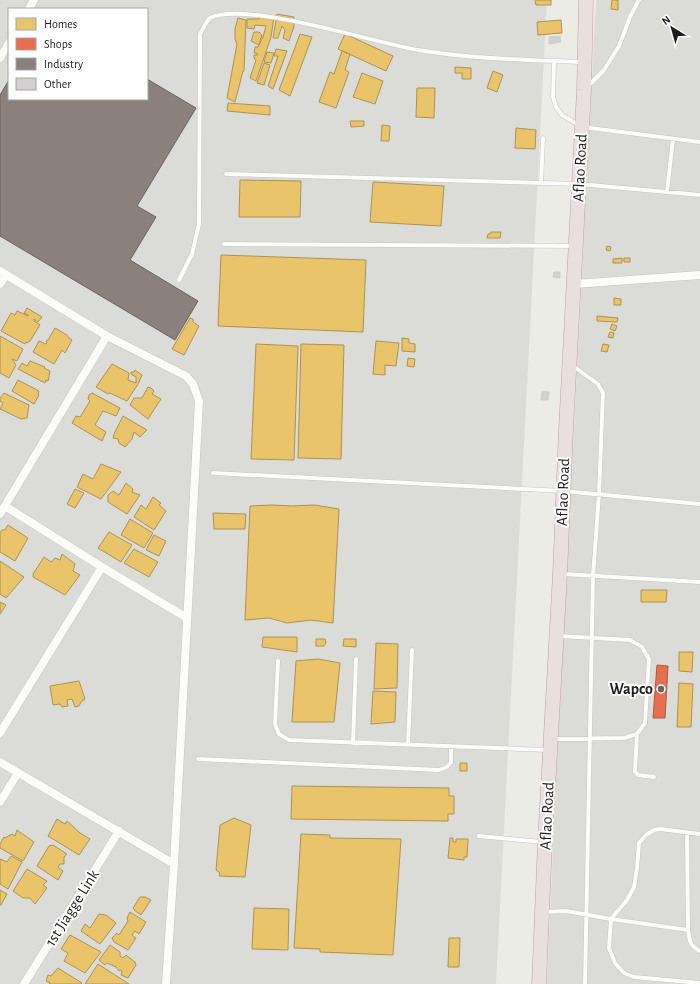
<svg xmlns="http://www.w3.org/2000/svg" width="700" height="984" font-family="'Alegreya Sans',sans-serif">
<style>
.residential{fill:#dbdbd8;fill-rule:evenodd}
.homes{fill:#e9c46a;stroke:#ac9253}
.shops{fill:#e76f51;stroke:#ab5742}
.industry{fill:#8a817c;stroke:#6a6360}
.building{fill:#d3d1cd;stroke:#cfcdc8}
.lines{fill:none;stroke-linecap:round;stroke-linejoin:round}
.lane-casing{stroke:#c5c5c3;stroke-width:5}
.street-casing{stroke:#c5c5c3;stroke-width:9}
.highway-casing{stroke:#c19fa4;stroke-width:15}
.lane{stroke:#fcfcfb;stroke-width:4}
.street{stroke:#fcfcfb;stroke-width:8}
.highway{stroke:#e9dfde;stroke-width:14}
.poi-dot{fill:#666664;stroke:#fff;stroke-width:1.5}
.labels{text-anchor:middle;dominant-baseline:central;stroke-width:4;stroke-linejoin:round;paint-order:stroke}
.street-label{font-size:16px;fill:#1e1e1e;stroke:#fff}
.poi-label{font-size:16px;font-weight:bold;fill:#1e1e1e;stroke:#fff;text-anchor:end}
</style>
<rect width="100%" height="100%" fill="#ecece7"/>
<path class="residential" d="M0,0H547L496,984H0ZM9,9H147V99H9Z
M596,0H700V984H547L555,801Z"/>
<path class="homes" d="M535,0H551V5H536Z
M612,0H618V10L611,9Z
M277,14L294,17V26L289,41L283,38L285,30L282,26L278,38H273Z
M259,15L274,17L271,37L256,81L250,78L256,60L254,58V55H258L257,53H254L255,47H258L263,37L266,26L255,25L254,29L247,28V19H259Z
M238,18L246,20L244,71H243L235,102L227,98L237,44L235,39V29Z
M561,20L562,33L538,35L537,22Z
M254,32H259L262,35L259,45L251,41Z
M300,34L312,37L290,96L279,90Z
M345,34L393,56L386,71L338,49Z
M276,49L287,51L273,89L268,86L278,56H274Z
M342,51L350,54L345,70L349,72L336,108L319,102L330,72L334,74Z
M267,52L274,53L271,63L264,62Z
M264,63L270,65L264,85L257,83Z
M455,67L471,68V79H462V73H455Z
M493,71L503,75L497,92L487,88Z
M362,73L383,81L375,104L353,97Z
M417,88H435L434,118L416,117Z
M228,103L270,106V115L227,111Z
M350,121H364V126L351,127Z
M382,125L390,126L389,141H381Z
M516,128L536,130L535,149L515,148Z
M240,180L301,181L300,217H239Z
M373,182L444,186L441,226L370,222Z
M491,232H501L500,238H487L488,234H490Z
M607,246L611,247L610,251L606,250Z
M221,255L366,260L363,332L218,326Z
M622,258V263H613V259Z
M624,258H630V262H624Z
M614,298L621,299V305H614Z
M27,308L42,317L38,322L34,319V321L40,325L30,341L27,343L26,342L25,344L1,331L11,313L15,315L17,311L28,316V315L24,313Z
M597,316L618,318L617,322L597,321Z
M190,318L193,319V322L199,326L184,355L172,349Z
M612,324L617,326L615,331L610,329Z
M55,328L67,335L68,337L72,340L65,353L62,350L54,364L33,352L39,341L46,344L47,342L46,341L48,340Z
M610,332L614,333L613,338L608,337Z
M0,336L23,349L17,361L12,359L16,365L9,378L0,373Z
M402,338L409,339V343L415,344V352L402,351Z
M376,341L399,343L396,366L385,365V375L373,374Z
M256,344L298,346L294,460L251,459Z
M301,344L344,345L341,459L298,458Z
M603,344L609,345L607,352L601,351Z
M408,358L415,359L414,367L407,366Z
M30,361L45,367L44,368L50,371L48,381L46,380L45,383L43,382L18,369L22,363L27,366Z
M112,364L129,373L128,380L136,383V377L131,374V372H134L135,370L142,375L138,384L127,401L110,393L108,394L96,387Z
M18,380L39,391L38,395H39L34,404L12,391Z
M148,387L151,388L154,391L152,394L161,399L148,419L130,405L134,398H142Z
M4,393L29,405L27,418L21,419L0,409L3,403L0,401V398Z
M92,393L120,408L116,416L103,411L95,425L106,432L102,441L72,423L76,416L80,417L90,401L88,399L89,395Z
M123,416L147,430L140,437L134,432L132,439L125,447L119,443L118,439L113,438L114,434Z
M101,464L121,472L101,499L77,487L83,474L93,479Z
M126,483L133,489L132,492L140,495L127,514L108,502V495L113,491L119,495Z
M75,489L84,493L75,508L67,504Z
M153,497L161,503L159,505L166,511L154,530L134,517L141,505L146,509Z
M272,505L293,506L314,505L339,509L333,623L311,620L287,623L269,618L245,620L250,506Z
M213,513L246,514L245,529H214Z
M130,519L153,533L144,548L121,535Z
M8,525L28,538L15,561L0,552V533L2,530H5Z
M109,532L132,545L121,562L98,548Z
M154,535L166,541L159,556L146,550Z
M134,549L158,562L149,577L124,563Z
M62,554L75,564L73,571L80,575L65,595L33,577V574L44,557L51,562L55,558L60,560Z
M0,561L24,577L6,598L0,594Z
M641,590H667L666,602H641Z
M0,602L6,605L0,614Z
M263,637H297V652L262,647Z
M316,639H325L326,643L324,646H316Z
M344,639H356V647L343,646Z
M376,643L398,644L397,688L374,689Z
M679,652H693L692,672L679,671Z
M318,659L340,663L334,722H292L296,661Z
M79,681L85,699L81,702L79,706L75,707L72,699L67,700L68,706L62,707L60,704L53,705L50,686Z
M679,683L693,684L691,727H677Z
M373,691L396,692L395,722L371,724Z
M460,763H467V771H460Z
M292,786L449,788V796H454V814H448V821L291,819Z
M234,818L251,825L245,877L219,876L220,873L216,870L220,825Z
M57,819L65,824L67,821L80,833L90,839L79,855L48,836Z
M17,830L34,842L23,861L0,848V844L4,837L5,838L12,834L15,836Z
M301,834L330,835V838L401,839L393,955L320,952V949L294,948Z
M450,838H453V842H456V839H468L467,857H464V860L448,858Z
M53,845L67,854L64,857V864H60L58,867L63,871L58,880L37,866L49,846Z
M11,856L22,862L8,889L0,884V859L7,862Z
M27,869L47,881L43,885L47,888L35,904L30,898H23L13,891Z
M0,890L7,894L1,905H0Z
M140,897H145L151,900L141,915L134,910V909L133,908Z
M254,908L289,909L288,950L252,949Z
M130,912L146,922L139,934L135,931L132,935L136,938L128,950L114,942L112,938L117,933L119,935L128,921L127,918Z
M99,914L106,915L116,923L100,944L81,931L85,924L90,928Z
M70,935L101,952L85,973L64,961L68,953L61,949Z
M449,938H460L459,967H448Z
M110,945L120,952V956L123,958L126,955L135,962L136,965L128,978L121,975L122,972L121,970L119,971L116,967L107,963L105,965L99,960Z
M98,964L129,984H85Z
M58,968L82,983L81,984H49L50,983L46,981L48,975L51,976Z"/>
<path class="shops" d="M657,665L668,666L665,718H653Z"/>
<path class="industry" d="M147,79L196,108L137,206L156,217L130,260L198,301L175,340L0,236V95L9,80V99H147Z"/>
<path class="building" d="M560,36L561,42L549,44V37Z
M554,272H560V278L553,277Z
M542,391L549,392L548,400H541Z"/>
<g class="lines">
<g class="lane-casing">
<path id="lane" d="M554,61L553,97L556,107L562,115L582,127L700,142
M588,86L604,70L619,46L630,17L639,0
M226,174L579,184L700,195
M541,183L543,138
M667,192L673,139
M224,244L574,246
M179,280L192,254L199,224L200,34C203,29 206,22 210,18C244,0 375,43 418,50C472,59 528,60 582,62
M573,366L598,384L603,393L599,494L593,576L585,984
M213,473L563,491L700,504
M563,574L700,582
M278,661L275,724L279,734L289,740L547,750
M637,734L635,771L638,775L654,777
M553,739L624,738L637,734L645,723L649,659L642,647L630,640L559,636
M353,743L356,659
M408,745L412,650
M198,759L439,770L447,767L451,762V747
M700,834L660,829L654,830L646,835L639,843L637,868L634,887L627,900L611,919L609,948L615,963L624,973L634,977L700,983
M479,836L542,842
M545,912L566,911L611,919L688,930L687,833
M688,930C690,941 689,945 700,951"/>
</g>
<g class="street-casing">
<path id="street" d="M29,9L34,0
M0,58L9,43
M0,271L107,336L186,376L193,384L199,401L174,864L166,984
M0,284L6,275
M574,284L700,275
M5,506L102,567L187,618
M0,514L107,336
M0,733L102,567
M0,762L174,864
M0,802L18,773
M24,984L119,831"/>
</g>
<g class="highway-casing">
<path id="highway" d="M539,984L545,842L560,574L566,429L584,90L586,0"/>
</g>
<use href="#lane" class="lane"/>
<use href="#street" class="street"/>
<use href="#highway" class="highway"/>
</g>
<circle class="poi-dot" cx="661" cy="689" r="4"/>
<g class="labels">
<g class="street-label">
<text transform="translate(580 168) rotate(-87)">Aflao Road</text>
<text transform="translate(563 492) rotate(-88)">Aflao Road</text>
<text transform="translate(547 816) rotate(-87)">Aflao Road</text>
<text transform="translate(72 908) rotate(-58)">1st Jiagge Link</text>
</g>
<g class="poi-label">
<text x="653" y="689">Wapco</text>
</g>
</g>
<rect x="8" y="8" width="140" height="92" fill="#ffffff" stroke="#a5a5a5"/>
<rect x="16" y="18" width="20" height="12" fill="#e9c46a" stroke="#a5a5a5"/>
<text x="44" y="28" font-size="12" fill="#1e1e1e">Homes</text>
<rect x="16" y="38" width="20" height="12" fill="#e76f51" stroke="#a5a5a5"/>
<text x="44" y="48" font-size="12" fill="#1e1e1e">Shops</text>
<rect x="16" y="58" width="20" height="12" fill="#8a817c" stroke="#a5a5a5"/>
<text x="44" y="68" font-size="12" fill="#1e1e1e">Industry</text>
<rect x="16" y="78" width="20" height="12" fill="#d3d1cd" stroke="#a5a5a5"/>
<text x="44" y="88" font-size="12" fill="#1e1e1e">Other</text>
<g transform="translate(672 28) rotate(323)" stroke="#ffffff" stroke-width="3" paint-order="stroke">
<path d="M0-3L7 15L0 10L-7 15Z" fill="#1e1e1e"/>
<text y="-6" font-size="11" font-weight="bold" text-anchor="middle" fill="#1e1e1e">N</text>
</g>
</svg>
